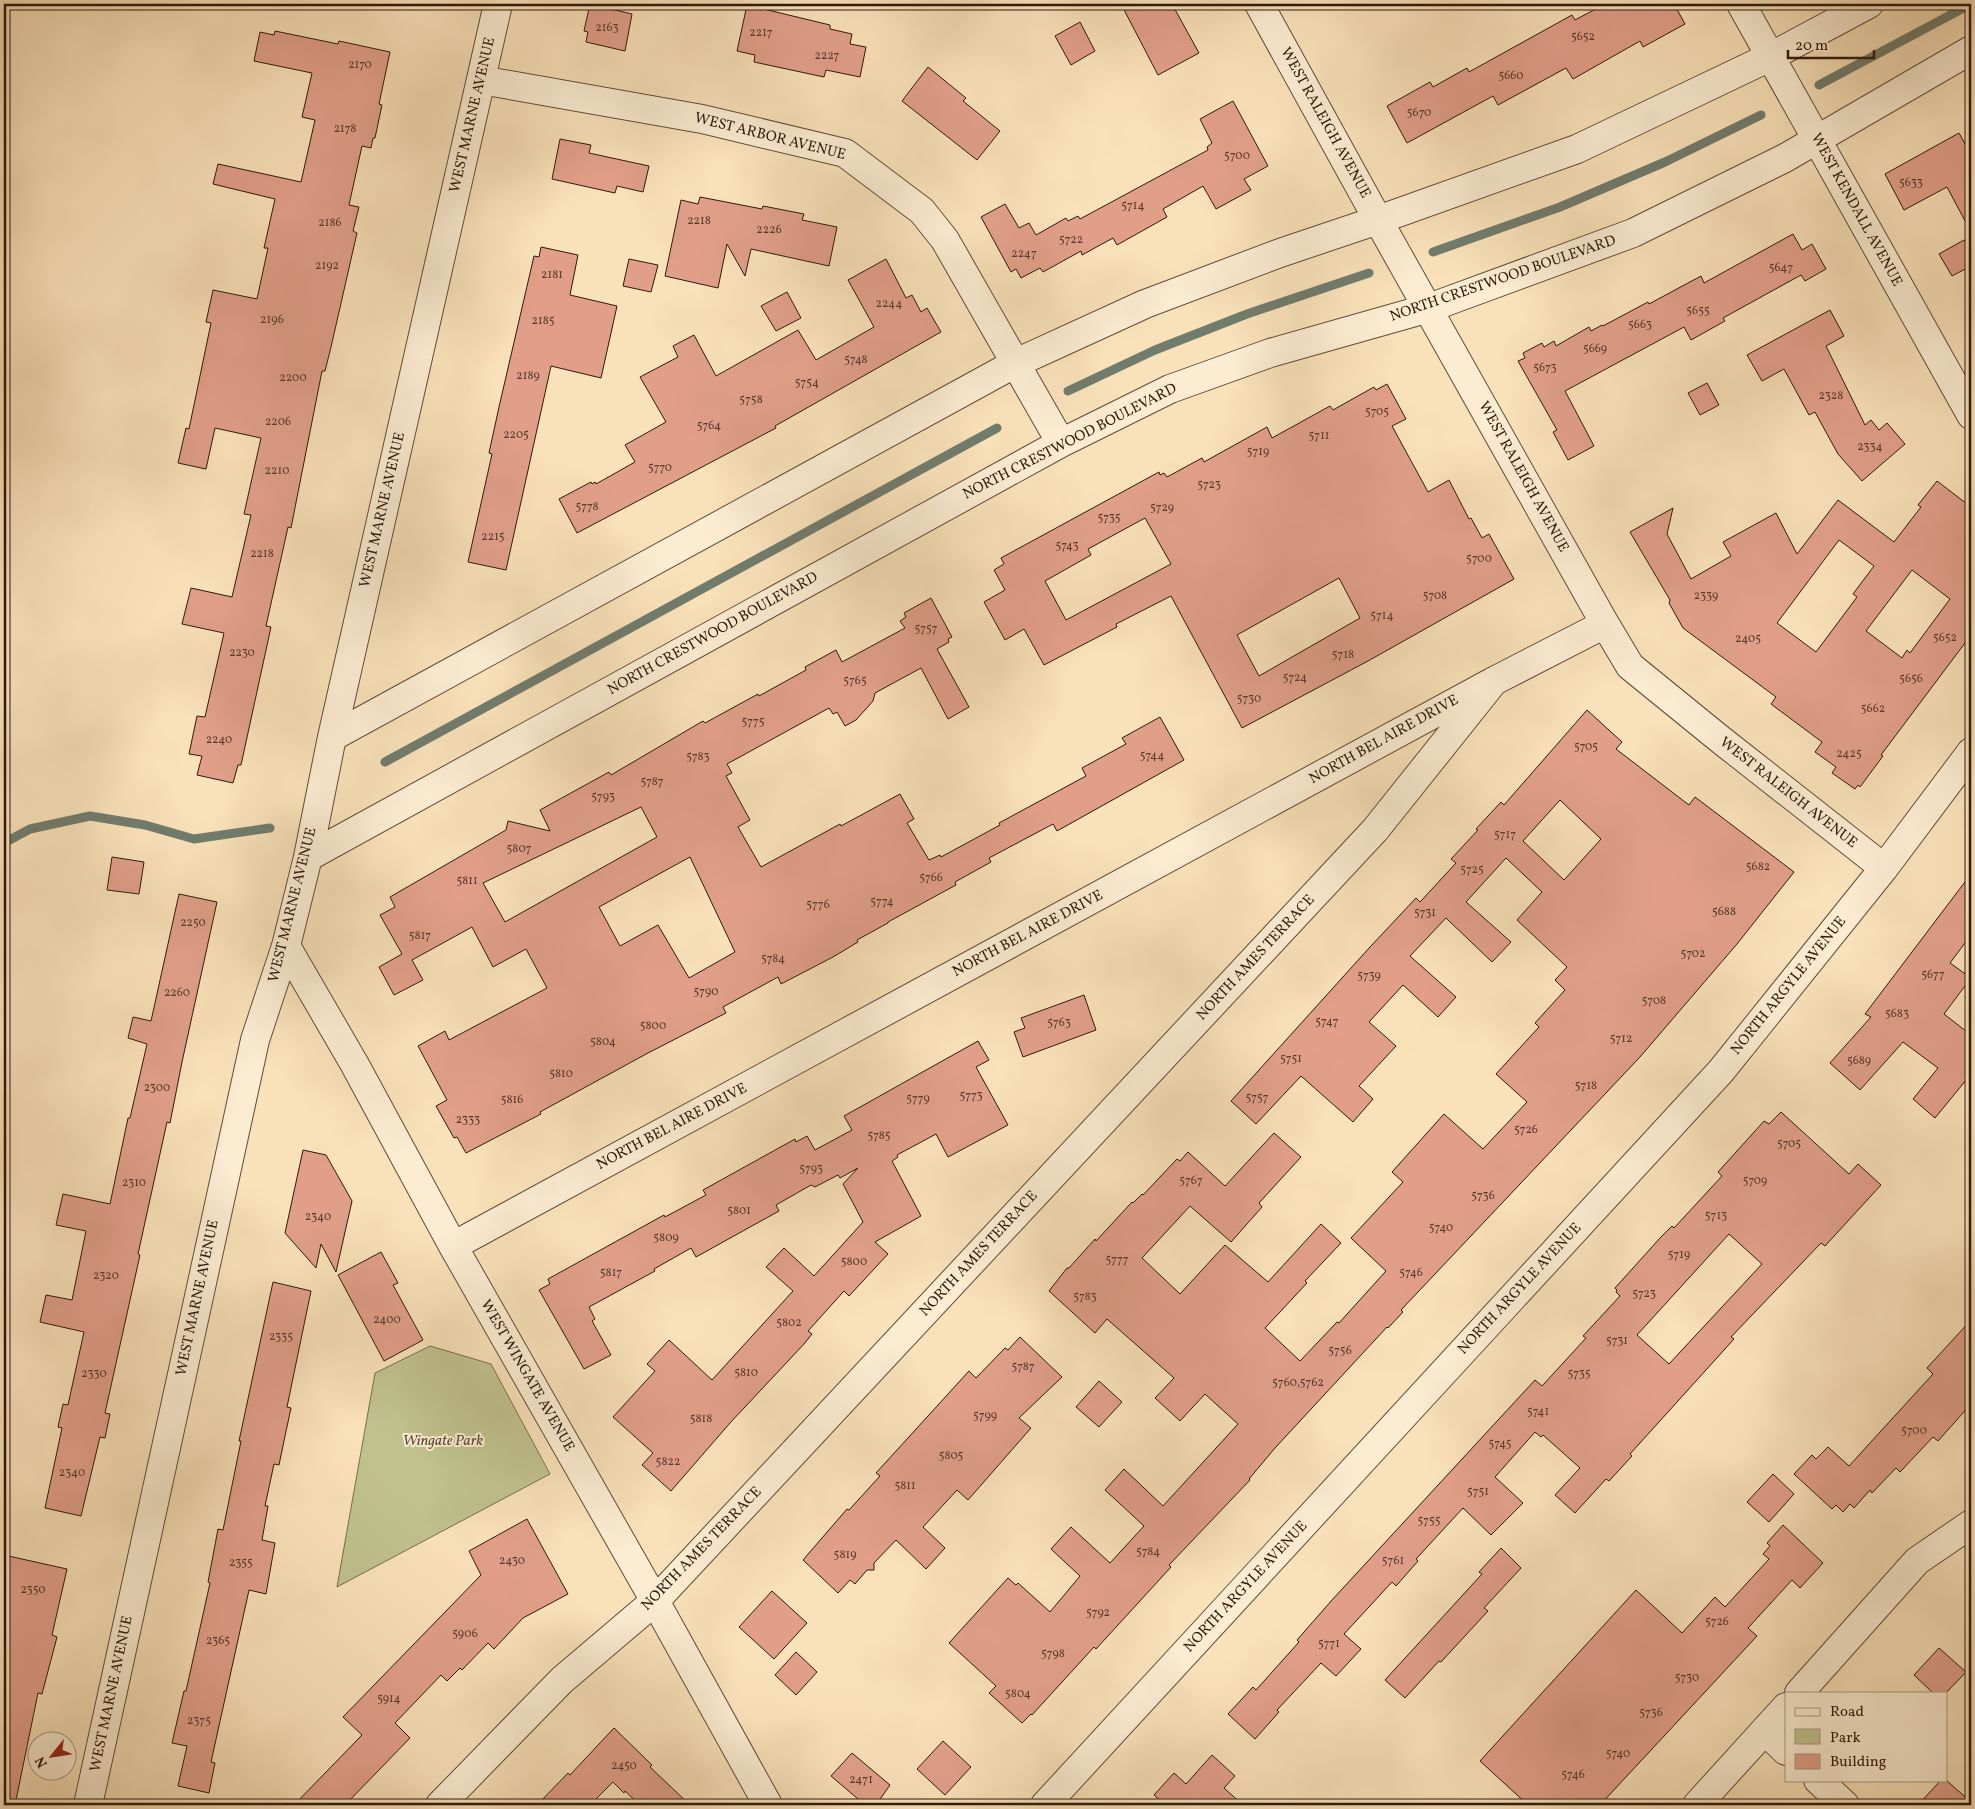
<svg xmlns="http://www.w3.org/2000/svg" width="1975" height="1809" font-family="Vollkorn,serif">
<style>
.green{fill:#c0c28e;stroke:#776e4d}
.lines{fill:none;stroke-linecap:round;stroke-linejoin:round}
.stream{stroke:#717c6d;stroke-width:9}
.building{fill:#e19f8a;stroke:#2e190c;fill-rule:evenodd}
.minor-casing{stroke:#614b37;stroke-width:30}
.minor{stroke:#fbecd2;stroke-width:28}
.labels{text-anchor:middle;dominant-baseline:central;stroke-width:4;stroke-linejoin:round;paint-order:stroke}
.number-label{font-size:12px;fill:#5b3a2c}
.street-label{font-size:15px;fill:#2e190c;stroke:#fbecd2}
.park-label{font-size:15px;font-style:italic;fill:#5a4c33;stroke:#fbecd2}
</style>
<rect width="100%" height="100%" fill="#f9e1b9"/>
<filter id="stains"><feTurbulence type="fractalNoise" baseFrequency=".004" numOctaves="4"/><feColorMatrix values="0 0 0 0 .2 0 0 0 0 .09 0 0 0 0 .02 0 0 0 .5 -.17"/></filter>
<radialGradient id="worn" r=".72"><stop offset=".6" stop-color="#630" stop-opacity="0"/><stop offset="1" stop-color="#630" stop-opacity=".3"/></radialGradient>
<path class="green" d="M430,1346L491,1364L550,1474L337,1587L375,1373Z"/>
<g class="lines">
<path class="stream" d="M1819,85L1971,4
M1433,252L1560,207L1665,162L1761,115
M1068,391L1155,350L1247,314L1369,273
M385,762L997,428
M4,843L30,829L90,816L145,825L194,839L270,828"/>
</g>
<path class="building" d="M590,4L632,14L625,51L586,42L588,32L584,31Z
M1121,4H1172L1199,53L1158,75Z
M1605,4H1674L1685,24L1643,47L1640,41L1573,79L1566,68L1498,105L1493,96L1407,143L1387,106L1430,82L1433,87L1467,68L1469,72L1572,15L1575,20Z
M747,5L830,25V29L852,34L850,44L866,47L860,77L826,70L824,77L754,62L755,55L737,51Z
M1080,22L1095,51L1071,65L1055,36Z
M275,31L338,44L339,41L390,52L379,104L382,105L375,138H373L371,148L362,146L349,205L359,207L353,231L357,233L331,347L325,371H322L291,528L288,527L266,626L271,627L241,765H238L233,783L197,775L202,756L189,754L197,716L205,717L224,633L182,624L191,588L232,597L251,515L244,514L261,438L215,428L206,469L178,463L186,428L189,429L211,323L206,322L213,290L257,299L268,248H264L275,199L213,184L218,164L301,182L315,120L302,117L312,73L254,61L260,32L274,35Z
M928,67L966,98L963,101L1000,131L977,160L902,101Z
M1233,101L1268,166L1244,179L1251,190L1216,209L1203,186L1163,209L1167,217L1117,245L1113,238L1082,255L1081,251L1043,272L1040,268L1021,278L1016,269L1011,272L981,217L1005,204L1019,228L1029,223L1036,235L1066,218L1068,221L1078,216L1080,219L1208,150L1207,147L1212,143L1200,119Z
M1959,133L1971,155V232L1947,187L1904,210L1885,174Z
M560,139L591,145L589,153L649,166L643,192L617,186L615,193L552,179Z
M700,197L762,209L763,206L804,214L802,220L837,227L829,266L751,249L745,276L727,244L718,288L665,276L681,200L698,204Z
M1793,234L1802,250L1812,244L1826,269L1805,281L1801,275L1723,318L1725,321L1691,340L1684,327L1565,391L1594,446L1568,460L1553,432L1557,430L1518,361L1525,358L1523,353L1542,343L1544,347L1554,341L1556,346L1589,327L1591,331L1602,325L1603,326L1648,302L1649,304L1701,276L1704,283Z
M1964,240L1971,253V266L1952,276L1939,254Z
M541,247L578,255L570,295L617,306L601,378L551,366L506,570L468,562L492,454L489,453L499,407L534,256L539,257Z
M629,259L658,265L651,292L623,286Z
M886,259L906,298L912,295L921,312L927,308L941,332L775,426L776,428L577,533L559,499L591,482L592,484L595,482L596,484L635,462L625,445L666,422L640,377L678,357L673,346L694,335L716,376L798,330L816,360L874,327L848,280Z
M787,292L801,318L776,331L761,306Z
M1830,310L1844,336L1826,346L1865,425L1871,420L1879,430L1887,423L1905,444L1862,481L1838,454L1815,412L1809,415L1784,369L1762,381L1747,355Z
M1707,383L1719,405L1700,415L1688,393Z
M1387,384L1406,419L1392,426L1428,492L1449,480L1469,519L1471,518L1482,538L1489,534L1514,579L1368,661L1242,728L1171,596L1116,624L1117,627L1044,665L1024,629L1005,640L984,602L1005,590L994,570L1004,564L1001,558L1159,472L1160,475L1164,473L1167,477L1202,458L1204,462L1267,427L1272,438L1330,406L1333,410L1374,387L1376,390ZM1145,518L1171,564L1066,620L1045,581L1091,555L1088,549ZM1339,578L1360,618L1259,676L1237,635Z
M1937,481L1971,507V635L1881,755L1883,756L1860,787L1858,785L1855,789L1832,773L1836,767L1815,752L1822,742L1771,704L1776,697L1683,628L1669,603L1670,600L1630,532L1673,508L1667,534L1691,579L1731,556L1723,542L1776,513L1797,554L1838,500L1894,542L1921,507L1918,505ZM1839,540L1874,566L1853,594L1857,597L1816,652L1777,623ZM1912,570L1950,599L1910,653L1907,650L1902,658L1866,631Z
M931,598L952,637L948,639L949,642L937,649L969,707L948,719L921,668L875,693L873,701L856,720L845,726L837,712L833,714L829,708L727,764L732,773L726,776L750,820L738,827L761,867L840,824L841,826L900,794L914,819L907,823L929,860L940,855L941,857L1000,825L999,823L1086,776L1082,768L1126,744L1122,738L1160,717L1184,760L1057,831L1053,824L989,858L991,862L955,882L956,885L888,922V923L857,940L858,942L833,957L781,984L778,977L723,1007L726,1013L648,1053L540,1112L541,1114L466,1153L457,1137L454,1138L436,1106L447,1100L418,1046L445,1031L449,1040L547,988L526,949L493,967L472,927L412,960L423,980L394,995L379,967L402,954L380,915L395,907L390,897L506,830L508,821L550,831L540,810L609,772L611,775L703,721L705,723L758,694L759,696L806,670L805,667L836,650L842,662L905,628L900,621L906,617L904,613ZM641,807L657,837L505,922L483,883ZM690,857L735,952L689,978L658,925L620,946L599,907Z
M1587,710L1622,742L1616,749L1689,805L1695,797L1794,872L1737,944L1640,1057L1401,1310L1403,1312L1388,1328L1387,1327L1275,1448L1249,1479L1250,1480L1169,1565L1171,1567L1096,1649L1094,1647L1032,1715L1031,1714L1022,1723L989,1693L996,1686L949,1643L1008,1578L1016,1585L1018,1583L1050,1612L1080,1576L1051,1549L1071,1527L1110,1563L1144,1526L1105,1490L1124,1469L1163,1506L1238,1424L1205,1394L1180,1421L1155,1398L1174,1378L1107,1319L1095,1333L1049,1291L1067,1268H1069L1095,1239L1096,1241L1132,1202L1133,1203L1142,1194L1143,1195L1177,1159L1180,1161L1188,1152L1225,1186L1274,1133L1301,1157L1259,1203L1262,1207L1231,1242L1190,1206L1142,1258L1180,1294L1225,1245L1268,1282L1321,1224L1341,1243L1305,1281L1307,1283L1265,1328L1300,1361L1337,1322L1339,1323L1386,1271L1351,1238L1403,1182L1392,1172L1444,1114L1483,1149L1527,1102L1496,1074L1539,1027L1535,1023L1565,990L1555,980L1567,967L1517,920L1542,892L1506,858L1466,902L1511,942L1492,962L1446,918L1410,956L1456,997L1438,1017L1403,985L1369,1022L1396,1046L1359,1086L1373,1099L1353,1122L1301,1076L1256,1124L1231,1101L1370,947L1416,898L1420,902L1456,863L1451,859L1478,830L1476,829L1501,802L1504,805ZM1560,800L1601,839L1564,880L1523,841Z
M112,857L144,862L139,894L107,890Z
M1971,874V935L1950,963L1971,978L1944,1014L1971,1035V1074L1935,1118L1913,1099L1938,1068L1903,1042L1860,1090L1830,1063L1871,1017L1865,1014Z
M179,894L217,902L182,1062L170,1123L167,1122L138,1254L140,1255L105,1413L110,1414L105,1438L100,1437L81,1516L45,1508L62,1428L58,1427L63,1404L68,1405L84,1332L40,1322L46,1295L72,1300L86,1231L56,1225L63,1194L110,1204L128,1118H130L147,1044L128,1038L133,1017L151,1021Z
M1084,995L1096,1030L1023,1057L1014,1032L1025,1028L1021,1018Z
M978,1041L989,1060L976,1067L1008,1125L948,1157L936,1134L897,1155L898,1157L892,1161L921,1216L875,1242L888,1254L849,1296L844,1291L808,1331L812,1334L804,1344L730,1423L671,1491L642,1465L653,1453L613,1417L655,1371L647,1364L669,1340L712,1380L793,1291L766,1267L784,1248L814,1276L863,1222L843,1184L858,1168L840,1178L838,1175L815,1187L811,1185L776,1205L779,1211L696,1257L691,1248L654,1269L655,1271L589,1307L595,1319L592,1321L611,1355L584,1369L539,1290L550,1284L548,1279L664,1215L665,1217L706,1195L703,1190L795,1139L796,1142L807,1136L815,1150L852,1130L844,1116Z
M1781,1112L1849,1174L1858,1164L1881,1185L1825,1246L1821,1243L1731,1337L1734,1339L1630,1454L1632,1456L1609,1481L1606,1479L1575,1513L1555,1495L1580,1468L1543,1435L1541,1437L1535,1432L1495,1477L1523,1503L1491,1535L1463,1508L1416,1559L1418,1561L1396,1586L1392,1582L1344,1634L1361,1649L1336,1676L1321,1663L1277,1710L1279,1712L1255,1739L1228,1714L1253,1687L1256,1690L1299,1642L1297,1640L1332,1600L1535,1380L1542,1386L1586,1338L1583,1336L1620,1296L1616,1292L1617,1290L1615,1288L1660,1238L1672,1226L1674,1228L1722,1176L1718,1172L1764,1121L1769,1124ZM1729,1234L1762,1264L1669,1364L1637,1335Z
M303,1150L326,1155L352,1201L336,1272L321,1244L316,1268L285,1233Z
M381,1252L398,1283L393,1285L423,1340L384,1361L338,1275Z
M273,1282L311,1291L287,1407L291,1408L285,1436L279,1465L274,1464L265,1506H268L262,1540L275,1543L266,1594L249,1590L211,1762L215,1763L209,1793L178,1786L187,1746L172,1743L184,1691H186L210,1583L208,1582L218,1529L223,1530L241,1441H239Z
M1971,1320V1404L1938,1441L1933,1437L1900,1472L1896,1468L1872,1493L1870,1490L1854,1508L1850,1504L1843,1512L1836,1505L1832,1509L1794,1474L1812,1455L1816,1459L1828,1447L1849,1466L1933,1374L1927,1368Z
M1020,1337L1062,1377L1019,1418L1031,1428L968,1500L957,1490L923,1527L945,1548L926,1569L896,1540L874,1563V1570H867L855,1584L850,1580L838,1593L803,1560L847,1509L849,1510L880,1476L876,1473L969,1371L976,1378L1005,1348L1008,1350Z
M1099,1381L1122,1402L1099,1427L1076,1407Z
M1773,1474L1794,1494L1769,1522L1747,1502Z
M527,1519L568,1594L523,1618L494,1649L488,1643L462,1670L460,1668L447,1681L441,1675L395,1723L410,1738L345,1805H294L362,1735L343,1717L481,1575L469,1551Z
M1783,1525L1823,1563L1800,1588L1792,1580L1748,1628L1757,1636L1600,1805H1528L1480,1761L1636,1590L1682,1633L1715,1597L1725,1607L1769,1559L1763,1554L1770,1546L1767,1543Z
M1501,1548L1521,1568L1484,1608L1488,1611L1441,1662L1439,1661L1405,1698L1385,1680L1482,1574L1479,1572Z
M4,1555L67,1569L52,1635L57,1637L42,1694L38,1693L15,1805H4Z
M772,1591L807,1623L774,1659L739,1627Z
M1939,1648L1966,1672L1946,1693H1933L1914,1675Z
M796,1652L817,1672L796,1695L775,1675Z
M614,1728L652,1765L650,1767L690,1805H640L625,1791L624,1793L613,1782L590,1805H537L568,1773L570,1775Z
M943,1741L971,1767L945,1795L917,1769Z
M852,1753L890,1785L876,1805H865L831,1776Z
M1212,1755L1235,1776L1224,1788L1243,1805H1165L1154,1795L1174,1773L1186,1784Z
M1941,1780H1946L1971,1802V1805H1918Z"/>
<g class="lines">
<g class="minor-casing">
<path id="minor" d="M1259,4L1378,220L1605,624L1630,666L1721,740L1884,868
M1741,4L1971,415
M481,80L702,119L845,153L922,211L945,240L1061,443
M332,737L1016,363L1145,304L1280,253L1378,220L1577,149L1770,57L1869,4
M308,857L1061,443L1170,389L1270,353L1429,308L1633,233L1785,158L1971,50
M286,946L355,1065L453,1246L655,1601L768,1805
M453,1246L1494,681L1605,624
M1799,1693L1917,1561L1971,1524
M1765,1731L1786,1751
M1818,1780L1845,1805
M88,1805L255,1040L286,946L308,857L332,737L498,4
M440,1805L562,1680L655,1601L1375,830L1494,681
M1045,1805L1721,1071L1884,868L1971,752
M1697,1805L1786,1707"/>
</g>
<use href="#minor" class="minor"/>
</g>
<g class="labels">
<g class="number-label">
<text x="607" y="28">2163</text>
<text x="761" y="33">2217</text>
<text x="1583" y="37">5652</text>
<text x="827" y="56">2227</text>
<text x="360" y="65">2170</text>
<text x="1511" y="76">5660</text>
<text x="1419" y="113">5670</text>
<text x="345" y="129">2178</text>
<text x="1237" y="156">5700</text>
<text x="1911" y="183">5633</text>
<text x="1133" y="206">5714</text>
<text x="699" y="221">2218</text>
<text x="330" y="223">2186</text>
<text x="769" y="230">2226</text>
<text x="1071" y="240">5722</text>
<text x="1024" y="254">2247</text>
<text x="327" y="266">2192</text>
<text x="1781" y="268">5647</text>
<text x="552" y="275">2181</text>
<text x="889" y="304">2244</text>
<text x="1698" y="311">5655</text>
<text x="272" y="320">2196</text>
<text x="543" y="321">2185</text>
<text x="1640" y="325">5663</text>
<text x="1595" y="349">5669</text>
<text x="856" y="360">5748</text>
<text x="1545" y="368">5673</text>
<text x="528" y="376">2189</text>
<text x="293" y="378">2200</text>
<text x="807" y="383">5754</text>
<text x="1831" y="396">2328</text>
<text x="751" y="400">5758</text>
<text x="1377" y="412">5705</text>
<text x="278" y="422">2206</text>
<text x="709" y="426">5764</text>
<text x="516" y="435">2205</text>
<text x="1319" y="436">5711</text>
<text x="1870" y="447">2334</text>
<text x="1258" y="452">5719</text>
<text x="660" y="468">5770</text>
<text x="277" y="471">2210</text>
<text x="1209" y="485">5723</text>
<text x="587" y="507">5778</text>
<text x="1162" y="508">5729</text>
<text x="1109" y="518">5735</text>
<text x="493" y="537">2215</text>
<text x="1067" y="546">5743</text>
<text x="262" y="554">2218</text>
<text x="1479" y="559">5700</text>
<text x="1435" y="596">5708</text>
<text x="1706" y="596">2339</text>
<text x="1382" y="616">5714</text>
<text x="926" y="629">5757</text>
<text x="1945" y="638">5652</text>
<text x="1748" y="639">2405</text>
<text x="242" y="653">2230</text>
<text x="1343" y="655">5718</text>
<text x="1295" y="678">5724</text>
<text x="1911" y="679">5656</text>
<text x="855" y="681">5765</text>
<text x="1249" y="699">5730</text>
<text x="1873" y="709">5662</text>
<text x="753" y="722">5775</text>
<text x="219" y="740">2240</text>
<text x="1586" y="747">5705</text>
<text x="1849" y="754">2425</text>
<text x="1152" y="756">5744</text>
<text x="698" y="757">5783</text>
<text x="652" y="782">5787</text>
<text x="603" y="797">5793</text>
<text x="1505" y="835">5717</text>
<text x="519" y="849">5807</text>
<text x="1758" y="867">5682</text>
<text x="1472" y="870">5725</text>
<text x="931" y="878">5766</text>
<text x="467" y="881">5811</text>
<text x="882" y="902">5774</text>
<text x="818" y="905">5776</text>
<text x="1724" y="912">5688</text>
<text x="1425" y="913">5731</text>
<text x="193" y="923">2250</text>
<text x="420" y="936">5817</text>
<text x="1693" y="954">5702</text>
<text x="773" y="959">5784</text>
<text x="1933" y="975">5677</text>
<text x="1369" y="976">5739</text>
<text x="706" y="992">5790</text>
<text x="177" y="993">2260</text>
<text x="1654" y="1001">5708</text>
<text x="1897" y="1014">5683</text>
<text x="1327" y="1022">5747</text>
<text x="1059" y="1023">5763</text>
<text x="653" y="1026">5800</text>
<text x="1621" y="1039">5712</text>
<text x="603" y="1042">5804</text>
<text x="1291" y="1059">5751</text>
<text x="1859" y="1061">5689</text>
<text x="561" y="1074">5810</text>
<text x="1586" y="1086">5718</text>
<text x="157" y="1088">2300</text>
<text x="971" y="1096">5773</text>
<text x="1257" y="1098">5757</text>
<text x="918" y="1099">5779</text>
<text x="512" y="1100">5816</text>
<text x="468" y="1120">2333</text>
<text x="1526" y="1130">5726</text>
<text x="879" y="1136">5785</text>
<text x="1789" y="1144">5705</text>
<text x="811" y="1169">5793</text>
<text x="1191" y="1181">5767</text>
<text x="1755" y="1181">5709</text>
<text x="134" y="1183">2310</text>
<text x="1483" y="1196">5736</text>
<text x="739" y="1211">5801</text>
<text x="1716" y="1216">5713</text>
<text x="318" y="1217">2340</text>
<text x="1441" y="1228">5740</text>
<text x="666" y="1238">5809</text>
<text x="1679" y="1255">5719</text>
<text x="1117" y="1260">5777</text>
<text x="854" y="1262">5800</text>
<text x="611" y="1273">5817</text>
<text x="1411" y="1273">5746</text>
<text x="106" y="1276">2320</text>
<text x="1644" y="1294">5723</text>
<text x="1085" y="1297">5783</text>
<text x="387" y="1320">2400</text>
<text x="789" y="1323">5802</text>
<text x="281" y="1337">2335</text>
<text x="1617" y="1341">5731</text>
<text x="1340" y="1351">5756</text>
<text x="1023" y="1367">5787</text>
<text x="746" y="1373">5810</text>
<text x="94" y="1374">2330</text>
<text x="1579" y="1374">5735</text>
<text x="1298" y="1383">5760,5762</text>
<text x="1538" y="1412">5741</text>
<text x="985" y="1416">5799</text>
<text x="701" y="1419">5818</text>
<text x="1914" y="1431">5700</text>
<text x="1500" y="1444">5745</text>
<text x="951" y="1456">5805</text>
<text x="668" y="1462">5822</text>
<text x="72" y="1473">2340</text>
<text x="905" y="1486">5811</text>
<text x="1478" y="1492">5751</text>
<text x="1429" y="1521">5755</text>
<text x="1148" y="1552">5784</text>
<text x="845" y="1555">5819</text>
<text x="512" y="1561">2430</text>
<text x="1393" y="1561">5761</text>
<text x="241" y="1563">2355</text>
<text x="33" y="1590">2350</text>
<text x="1098" y="1613">5792</text>
<text x="1717" y="1622">5726</text>
<text x="465" y="1634">5906</text>
<text x="218" y="1641">2365</text>
<text x="1329" y="1644">5771</text>
<text x="1053" y="1654">5798</text>
<text x="1687" y="1678">5730</text>
<text x="1018" y="1694">5804</text>
<text x="389" y="1699">5914</text>
<text x="1651" y="1713">5736</text>
<text x="199" y="1721">2375</text>
<text x="1618" y="1754">5740</text>
<text x="624" y="1766">2450</text>
<text x="1573" y="1775">5746</text>
<text x="861" y="1780">2471</text>
</g>
<g class="street-label">
<text transform="translate(473 115) rotate(-77)">WEST MARNE AVENUE</text>
<text transform="translate(1325 123) rotate(61)">WEST RALEIGH AVENUE</text>
<text transform="translate(770 137) rotate(14)">WEST ARBOR AVENUE</text>
<text transform="translate(1856 210) rotate(61)">WEST KENDALL AVENUE</text>
<text transform="translate(1503 279) rotate(-19)">NORTH CRESTWOOD BOULEVARD</text>
<text transform="translate(1070 442) rotate(-27)">NORTH CRESTWOOD BOULEVARD</text>
<text transform="translate(1523 477) rotate(61)">WEST RALEIGH AVENUE</text>
<text transform="translate(383 510) rotate(-77)">WEST MARNE AVENUE</text>
<text transform="translate(713 634) rotate(-29)">NORTH CRESTWOOD BOULEVARD</text>
<text transform="translate(1384 740) rotate(-29)">NORTH BEL AIRE DRIVE</text>
<text transform="translate(1788 793) rotate(38)">WEST RALEIGH AVENUE</text>
<text transform="translate(293 905) rotate(-76)">WEST MARNE AVENUE</text>
<text transform="translate(1028 934) rotate(-28)">NORTH BEL AIRE DRIVE</text>
<text transform="translate(1256 958) rotate(-47)">NORTH AMES TERRACE</text>
<text transform="translate(1789 986) rotate(-51)">NORTH ARGYLE AVENUE</text>
<text transform="translate(672 1127) rotate(-28)">NORTH BEL AIRE DRIVE</text>
<text transform="translate(979 1254) rotate(-47)">NORTH AMES TERRACE</text>
<text transform="translate(1520 1289) rotate(-47)">NORTH ARGYLE AVENUE</text>
<text transform="translate(198 1298) rotate(-78)">WEST MARNE AVENUE</text>
<text transform="translate(527 1376) rotate(60)">WEST WINGATE AVENUE</text>
<text transform="translate(702 1549) rotate(-46)">NORTH AMES TERRACE</text>
<text transform="translate(1246 1587) rotate(-47)">NORTH ARGYLE AVENUE</text>
<text transform="translate(112 1694) rotate(-78)">WEST MARNE AVENUE</text>
</g>
<g class="park-label">
<text x="443" y="1441">Wingate Park</text>
</g>
</g>
<rect width="1975" height="1809" fill="none" stroke="#f9e1b9" stroke-width="20"/>
<rect x="5" y="5" width="1965" height="1799" fill="none" stroke="#2e190c" stroke-width="2.5"/>
<rect x="10" y="10" width="1955" height="1789" fill="none" stroke="#2e190c"/>
<rect x="1785" y="1692" width="162" height="90" fill="#fbecd2" stroke="#a99883"/>
<rect x="1795" y="1708" width="25" height="8" fill="#fbecd2" stroke="#a99883"/>
<text x="1830" y="1716" font-size="15" fill="#2e190c">Road</text>
<rect x="1795" y="1729" width="25" height="15" fill="#c0c28e" stroke="#a99883"/>
<text x="1830" y="1742" font-size="15" fill="#2e190c">Park</text>
<rect x="1795" y="1754" width="25" height="15" fill="#e19f8a" stroke="#a99883"/>
<text x="1830" y="1766" font-size="15" fill="#2e190c">Building</text>
<g transform="translate(52 1756) rotate(240)"><circle r="24" fill="#fbecd2" stroke="#a99883"/>
<path d="M0-4L9 19L0 12L-9 19Z" fill="#8f2418"/>
<text y="-8" font-size="14" font-weight="bold" text-anchor="middle" fill="#2e190c">N</text>
</g>
<path d="M1788 50v8h86v-8" fill="none" stroke="#2e190c" stroke-width="2.5"/>
<text x="1795" y="50" font-size="15" fill="#2e190c" stroke="#fbecd2" stroke-width="4" paint-order="stroke">20 m</text>
<rect width="100%" height="100%" filter="url(#stains)"/>
<rect width="100%" height="100%" fill="url(#worn)"/>
</svg>
